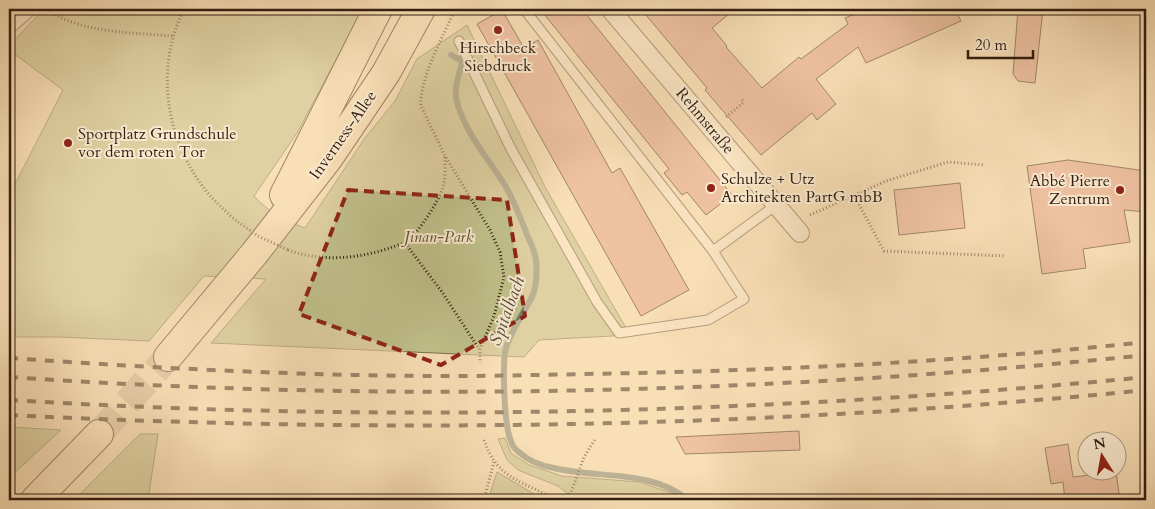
<svg xmlns="http://www.w3.org/2000/svg" width="1155" height="509" font-family="Cardo,serif">
<style>
.green{fill:#c1c18b;stroke:#79704d}
.lines{fill:none;stroke-linecap:round;stroke-linejoin:round}
.stream{stroke:#727d6d;stroke-width:6}
.building{fill:#e3a18a;stroke:#311e0f}
.primary-tunnel{stroke:#d1b895;stroke-width:28;stroke-dasharray:28 14;stroke-linecap:butt}
.service-casing{stroke:#634e39;stroke-width:11}
.minor-casing{stroke:#634e39;stroke-width:20}
.primary-casing{stroke:#311e0f;stroke-width:30}
.path{stroke:#311e0f;stroke-width:3;stroke-dasharray:1 2.5;stroke-linecap:butt}
.service{stroke:#fbead0;stroke-width:9}
.minor{stroke:#fbead0;stroke-width:18}
.primary{stroke:#f9dfb6;stroke-width:28}
.rail{stroke:#311e0f;stroke-width:4;stroke-dasharray:9 9;stroke-linecap:butt}
.path-bridge{stroke:#311e0f;stroke-width:3;stroke-dasharray:1 2.5;stroke-linecap:butt}
.marked{fill:none;stroke:#8f2418;stroke-width:4;stroke-dasharray:10 6;stroke-linejoin:round}
.poi-dot{fill:#8f2418;stroke:#fbead0;stroke-width:2}
.labels{text-anchor:middle;dominant-baseline:central;stroke-width:4;stroke-linejoin:round;paint-order:stroke}
.poi-label{font-size:16px;fill:#311e0f;stroke:#fbead0;text-anchor:start}
.street-label{font-size:16px;fill:#311e0f;stroke:#fbead0}
.park-label{font-size:16px;font-style:italic;fill:#5c4f34;stroke:#fbead0}
.water-label{font-size:18px;font-style:italic;fill:#524e3e;stroke:#fbead0}
</style>
<rect width="100%" height="100%" fill="#f9dfb6"/>
<filter id="stains"><feTurbulence type="fractalNoise" baseFrequency=".004" numOctaves="4"/><feColorMatrix values="0 0 0 0 .2 0 0 0 0 .09 0 0 0 0 .02 0 0 0 .5 -.17"/></filter>
<radialGradient id="worn" r=".72"><stop offset=".6" stop-color="#630" stop-opacity="0"/><stop offset="1" stop-color="#630" stop-opacity=".3"/></radialGradient>
<path class="green" d="M44,9H363L297,133L254,196C268,212 286,221 305,228L365,138L395,101L417,59L467,25L545,187L630,335L539,340L524,357L211,343L266,279L204,276L149,341L59,337H9V196L63,90L9,50V46Z
M9,427L61,430L9,478Z
M140,434H158L148,500H74Z
M505,438L511,453L529,465L562,476L639,482L677,495L683,500H576L558,486L518,470L507,460L498,439Z
M497,472L541,498L543,500H488Z"/>
<g class="lines">
<path class="stream" d="M451,55L462,61C460,74 454,85 456,98C463,131 489,159 506,187C514,201 520,217 526,232C529,240 535,251 536,260C537,272 537,286 532,297C523,314 512,329 506,348C502,363 504,426 511,441C512,446 516,450 520,453C529,461 542,466 554,468C598,479 651,469 688,500"/>
</g>
<path class="building" d="M540,9H582L732,195L706,215L687,192L682,195L664,173L669,169Z
M641,9H735L712,28L727,46L726,47L762,88L799,57L801,59L848,24L845,18L866,9H955L961,21L866,63L858,47L816,79L836,104L817,120L812,113L761,155L705,90L707,88Z
M1018,9H1043L1035,83L1018,81L1013,74Z
M502,10L524,48L538,40L612,173L620,168L689,290L641,316L477,24Z
M1068,160L1146,171V212L1124,210L1130,242L1083,249L1086,268L1042,274L1027,166Z
M960,183L965,228L899,235L894,190Z
M799,431L800,450L685,454L676,437Z
M1068,444L1073,477L1116,472L1120,500H1065L1063,482L1051,484L1045,448Z"/>
<g class="lines">
<path class="primary-tunnel" d="M99,434L168,357"/>
<g class="service-casing">
<path id="service" d="M524,9L713,251L776,205
M459,41L510,147L597,302L619,333L708,320L744,299L713,251"/>
</g>
<g class="minor-casing">
<path id="minor" d="M610,9L800,233
M9,24L26,9"/>
</g>
<g class="primary-casing">
<path id="primary" d="M284,195L378,9
M168,357L254,254L328,159L386,73L421,9
M35,500L99,434"/>
</g>
<path class="path" d="M46,9C83,34 130,32 172,36
M184,9C154,69 166,141 207,192C216,203 227,213 238,222
M455,9C444,35 419,79 421,106L445,156L490,230L500,252L504,277L494,316L480,349V363
M726,117L743,103L742,98
M854,195L884,251L1006,256
M810,215L886,181L948,162L985,165
M405,243L442,292L479,349
M288,250C321,262 357,259 390,248C394,246 400,245 404,243C417,236 439,201 443,187C446,177 445,166 445,156
M484,440C498,481 523,480 555,500
M484,500L494,462
M565,500L572,490L584,457L596,438"/>
<use href="#service" class="service"/>
<use href="#minor" class="minor"/>
<use href="#primary" class="primary"/>
<path class="rail" d="M9,358C155,368 302,376 449,376C512,376 575,374 638,373C808,369 977,360 1146,342
M9,377C387,403 769,394 1146,355
M9,400C387,423 769,414 1146,377
M9,415C388,434 769,428 1146,390"/>
<path class="path-bridge" d="M238,222L258,236L288,250"/>
</g>
<path d="M0 0H1155V509H0ZM348,190L507,200L525,316L441,365L299,314Z" fill="#f9dfb6" fill-opacity=".55" fill-rule="evenodd"/>
<path class="marked" d="M348,190L507,200L525,316L441,365L299,314Z"/>
<g class="poi-dot">
<circle cx="498" cy="30" r="5"/>
<circle cx="68" cy="143" r="5"/>
<circle cx="711" cy="188" r="5"/>
<circle cx="1120" cy="190" r="5"/>
</g>
<g class="labels">
<g class="poi-label">
<text x="498" y="48" text-anchor="middle">Hirschbeck<tspan x="498" dy="18">Siebdruck</tspan></text>
<text x="78" y="134">Sportplatz Grundschule<tspan x="78" dy="18">vor dem roten Tor</tspan></text>
<text x="721" y="179">Schulze + Utz<tspan x="721" dy="18">Architekten PartG mbB</tspan></text>
<text x="1110" y="181" text-anchor="end">Abbé Pierre<tspan x="1110" dy="18">Zentrum</tspan></text>
</g>
<g class="street-label">
<text transform="translate(705 121) rotate(50)">Rehmstraße</text>
<text transform="translate(343 135) rotate(-55)">Inverness-Allee</text>
</g>
<g class="park-label">
<text x="439" y="237">Jinan-Park</text>
</g>
<g class="water-label">
<text transform="translate(507 311) rotate(-70)">Spitalbach</text>
</g>
</g>
<rect width="1155" height="509" fill="none" stroke="#f9dfb6" stroke-width="30"/>
<rect x="10" y="10" width="1135" height="489" fill="none" stroke="#311e0f" stroke-width="2.5"/>
<rect x="15" y="15" width="1125" height="479" fill="none" stroke="#311e0f"/>
<g transform="translate(1102 456) rotate(349)"><circle r="24" fill="#fbead0" stroke="#aa9883"/>
<path d="M0-4L9 19L0 12L-9 19Z" fill="#8f2418"/>
<text y="-8" font-size="14" font-weight="bold" text-anchor="middle" fill="#311e0f">N</text>
</g>
<path d="M968 50v8h65v-8" fill="none" stroke="#311e0f" stroke-width="2.5"/>
<text x="975" y="50" font-size="15" fill="#311e0f" stroke="#fbead0" stroke-width="4" paint-order="stroke">20 m</text>
<rect width="100%" height="100%" filter="url(#stains)"/>
<rect width="100%" height="100%" fill="url(#worn)"/>
</svg>
